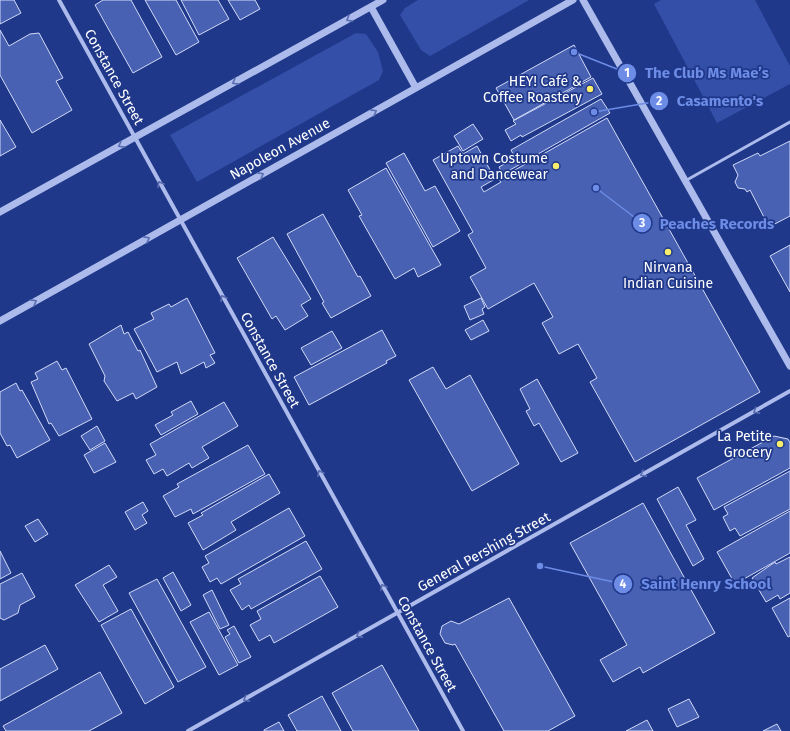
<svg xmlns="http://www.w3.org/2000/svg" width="790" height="731" font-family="'Fira Sans',sans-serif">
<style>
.green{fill:#334fa8}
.building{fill:#4861b2;stroke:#d1daf8}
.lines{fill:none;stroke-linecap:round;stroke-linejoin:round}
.service{stroke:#acbbeb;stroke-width:3}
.minor{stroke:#acbbeb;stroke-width:4}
.tertiary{stroke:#acbbeb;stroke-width:7}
.oneway{stroke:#586cb1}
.poi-dot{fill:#f9ee6c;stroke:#20388a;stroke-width:1.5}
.labels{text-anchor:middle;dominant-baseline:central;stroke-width:3.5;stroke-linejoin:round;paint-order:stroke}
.street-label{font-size:14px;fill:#fff;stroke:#20388a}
.poi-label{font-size:14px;fill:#fff;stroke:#20388a;text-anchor:end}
.leader{fill:none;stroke:#6c8ce6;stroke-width:1.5}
.callout-dot{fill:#6c8ce6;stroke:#20388a;stroke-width:1.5}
.mark-label{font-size:12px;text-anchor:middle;font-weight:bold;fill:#fff}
.callout-label{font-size:15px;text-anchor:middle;font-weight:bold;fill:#6c8ce6;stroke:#20388a;stroke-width:3.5;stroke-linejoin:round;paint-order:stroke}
</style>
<rect width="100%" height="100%" fill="#20388a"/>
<path class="green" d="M418,0H529L430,56L421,50L400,15L405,8Z
M661,0H755L790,66V84L717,123L654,4Z
M356,33L366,34L378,52L383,71L379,80L197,182L170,135Z"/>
<path class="building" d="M0,0H14L21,13L0,24Z
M103,0H131L162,57L133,73L95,5Z
M145,0H176L199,42L176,55Z
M181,0H218L229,19L199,35Z
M228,0H255L260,9L240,20Z
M0,30L9,46L30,34L39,33L63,78L56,81L72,110L32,133L0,75Z
M574,45L591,77L514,120L496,88Z
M593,78L602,94L522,137L521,135L511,141L505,130L516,124L513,121Z
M601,99L610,113L503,174L499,167L515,158L511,150Z
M607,118L760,392L635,462L590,382L597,378L578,344L559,354L542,323L553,317L534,283L488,309L470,277L486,268L468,235L473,232L433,160L458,146L463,154L477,146L495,179L481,187L484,192L501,182L499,179Z
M0,120L16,147L0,156Z
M473,124L483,139L463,151L454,136Z
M790,141V216L769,227L750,190L747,192L745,189L738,188L735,182L738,175L733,165L758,153L760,156Z
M404,153L425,191L435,186L460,231L433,247L386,163Z
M386,168L441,265L418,277L414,268L395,279L359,216L362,215L348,190Z
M323,214L358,277L360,276L371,296L331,318L322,303L324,302L287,234Z
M273,237L311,299L301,305L308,316L285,330L276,316L272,319L237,258Z
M790,245V292L770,256Z
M187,298L215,353L210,355L215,363L206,368L204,362L181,374L177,362L157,372L134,329L154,319L151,313L169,304L171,307Z
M481,298L485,307L482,309L484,314L470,320L464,306Z
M483,320L489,331L471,340L465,330Z
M121,325L124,334L128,332L138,351L140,350L157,387L136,399L133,393L117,401L104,381L105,376L89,344Z
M382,330L396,356L386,361L387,363L309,405L294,377Z
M332,331L342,348L311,365L301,348Z
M57,361L62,370L66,368L92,419L59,436L51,423L49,424L31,382L38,379L35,373Z
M433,367L446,389L470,375L519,464L472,491L409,380Z
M537,379L578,453L561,462L539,423L534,426L526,411L530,409L520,389Z
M16,383L20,391L22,390L50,440L17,458L10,445L7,446L0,433V392Z
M191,401L198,414L161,435L155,425L173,415L171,412Z
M224,402L238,426L202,447L209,458L192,468L189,463L167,476L163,469L154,474L146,460L156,455L150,444Z
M97,426L105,441L90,450L81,436Z
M774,436L788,439L790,443V468L714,510L697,478Z
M105,443L116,462L94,473L84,455Z
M248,445L265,474L193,514L191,509L175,517L163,496L179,487L177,484Z
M790,471V509L740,536L735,528L730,531L723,517L728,514L724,507Z
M269,474L280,493L231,522L236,530L203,550L188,523L203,515L201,513Z
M678,487L696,520L686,525L704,559L693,566L657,499Z
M143,502L148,511L142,515L147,523L135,530L125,512Z
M643,503L715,633L643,673L640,667L613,682L600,660L627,645L570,543Z
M289,508L305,536L221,584L217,578L210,582L202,567L209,563L205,556Z
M790,511V553L735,584L717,552Z
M38,519L48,534L35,542L25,526Z
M306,541L322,569L251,609L249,605L242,610L230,590L241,584L238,579Z
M0,551L11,573L0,579Z
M790,557V593L780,599L778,595L766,602L752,578L775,562L776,564Z
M109,565L117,577L103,585L118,611L99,622L75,585Z
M173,572L191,605L181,611L163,578Z
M22,573L35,597L20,605L18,613L4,620L0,618V584Z
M320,576L338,607L274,643L270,635L259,641L250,625L261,619L257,611Z
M157,579L206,667L178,682L129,593Z
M212,590L229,625L220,629L203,595Z
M509,598L575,716L548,731H504L455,644L453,645L445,643L440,634L442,626L451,621L459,624Z
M790,598V636L788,637L772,608Z
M131,609L174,687L145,704L101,625Z
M209,612L238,665L219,675L190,622Z
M234,626L251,657L239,663L225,637L230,634L227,630Z
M45,645L58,669L0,701V669Z
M382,665L419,731H353L332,693Z
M100,672L122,713L89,731H6L3,726Z
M322,696L341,731H297L288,715Z
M689,699L699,717L677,727L668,709Z
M647,720L653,731H626Z
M279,722L284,731H264V730Z
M777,724L781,731H763Z"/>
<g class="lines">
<path class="service" d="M685,181L790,122"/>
<path class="minor" d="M59,0L463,731
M188,731L790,391"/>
<path class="tertiary" d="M583,0L790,366
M371,7L416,88
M0,212L383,0
M0,321L573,0"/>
</g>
<defs><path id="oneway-chevron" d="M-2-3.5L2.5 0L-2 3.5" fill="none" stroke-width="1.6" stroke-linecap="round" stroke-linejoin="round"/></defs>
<g class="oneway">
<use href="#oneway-chevron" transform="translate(349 19) rotate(151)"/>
<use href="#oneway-chevron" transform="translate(235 82) rotate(151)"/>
<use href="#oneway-chevron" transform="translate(374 112) rotate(-29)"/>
<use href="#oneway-chevron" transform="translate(121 145) rotate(151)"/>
<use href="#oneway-chevron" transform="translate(261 175) rotate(-29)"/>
<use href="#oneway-chevron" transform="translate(160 184) rotate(-119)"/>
<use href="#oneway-chevron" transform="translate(147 239) rotate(-29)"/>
<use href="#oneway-chevron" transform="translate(223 298) rotate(-119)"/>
<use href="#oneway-chevron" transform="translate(34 302) rotate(-29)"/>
<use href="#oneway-chevron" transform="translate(756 411) rotate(151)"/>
<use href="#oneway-chevron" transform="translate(320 473) rotate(-119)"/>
<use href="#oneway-chevron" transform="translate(643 474) rotate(151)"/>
<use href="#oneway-chevron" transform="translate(383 587) rotate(-119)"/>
<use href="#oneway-chevron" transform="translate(359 635) rotate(151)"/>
<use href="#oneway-chevron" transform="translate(246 699) rotate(151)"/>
</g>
<g class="poi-dot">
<circle cx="590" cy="89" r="4"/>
<circle cx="556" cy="166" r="4"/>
<circle cx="668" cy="252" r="4"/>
<circle cx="780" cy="444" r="4"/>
</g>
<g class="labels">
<g class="street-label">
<text transform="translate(114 77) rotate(61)">Constance Street</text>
<text transform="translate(280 149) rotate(-29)">Napoleon Avenue</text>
<text transform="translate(270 360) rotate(61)">Constance Street</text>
<text transform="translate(484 552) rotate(-29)">General Pershing Street</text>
<text transform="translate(427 644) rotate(61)">Constance Street</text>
</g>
<g class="poi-label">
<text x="582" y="81">HEY! Café &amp;<tspan x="582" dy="16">Coffee Roastery</tspan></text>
<text x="548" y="158">Uptown Costume<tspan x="548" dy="16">and Dancewear</tspan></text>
<text x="668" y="267" text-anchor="middle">Nirvana<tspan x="668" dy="16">Indian Cuisine</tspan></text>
<text x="772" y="436">La Petite<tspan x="772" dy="16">Grocery</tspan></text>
</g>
</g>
<path class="leader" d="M574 52L627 73M594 112L659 101M596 188L642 223M540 566L623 584"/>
<g class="callout-dot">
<circle cx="574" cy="52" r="4"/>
<circle cx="594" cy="112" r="4"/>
<circle cx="596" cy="188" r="4"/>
<circle cx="540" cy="566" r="4"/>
<circle cx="627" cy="73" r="10"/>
<circle cx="659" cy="101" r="10"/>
<circle cx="642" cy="223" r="10"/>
<circle cx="623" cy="584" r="10"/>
</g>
<g class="mark-label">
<text x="627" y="77">1</text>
<text x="659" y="105">2</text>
<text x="642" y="227">3</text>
<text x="623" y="588">4</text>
</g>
<g class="callout-label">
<text x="707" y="78">The Club Ms Mae’s</text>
<text x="720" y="106">Casamento's</text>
<text x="717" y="229">Peaches Records</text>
<text x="706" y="589">Saint Henry School</text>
</g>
</svg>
